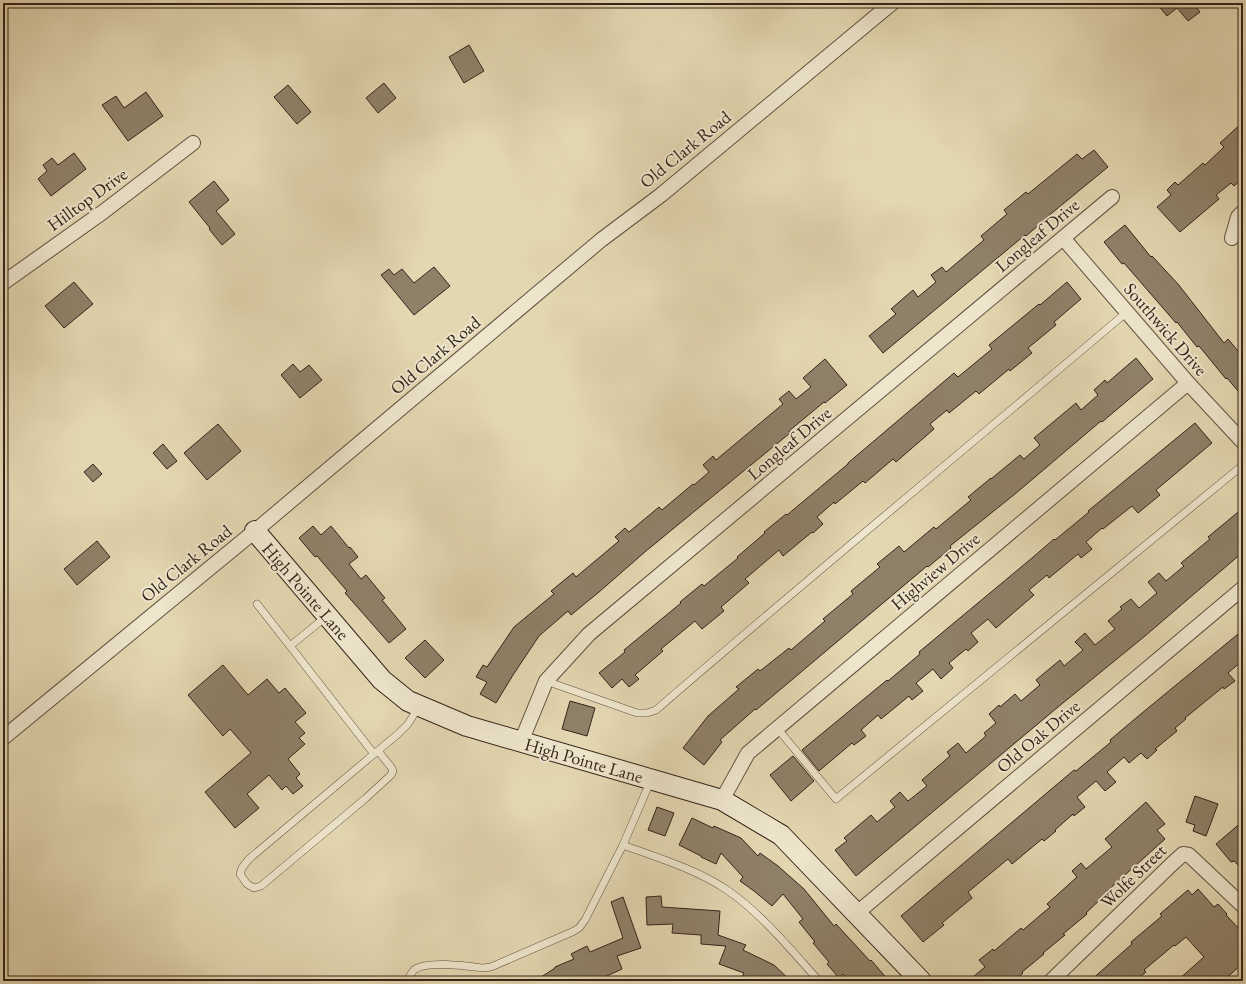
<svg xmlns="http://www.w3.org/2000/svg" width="1246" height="984" font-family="'EB Garamond',serif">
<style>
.building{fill:#8f8169;stroke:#35231a}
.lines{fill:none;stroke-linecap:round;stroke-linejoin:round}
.lane-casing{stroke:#605040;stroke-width:8}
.street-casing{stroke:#605040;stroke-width:16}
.secondary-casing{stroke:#35231a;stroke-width:22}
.lane{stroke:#ede5cc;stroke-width:7}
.street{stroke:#ede5cc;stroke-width:14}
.secondary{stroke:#ede5cc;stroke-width:20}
.labels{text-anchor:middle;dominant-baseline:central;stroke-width:4;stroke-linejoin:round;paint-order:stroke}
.street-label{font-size:18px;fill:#35231a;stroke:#ede5cc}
</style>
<rect width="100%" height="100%" fill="#e3d7b1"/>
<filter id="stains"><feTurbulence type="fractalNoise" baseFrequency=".005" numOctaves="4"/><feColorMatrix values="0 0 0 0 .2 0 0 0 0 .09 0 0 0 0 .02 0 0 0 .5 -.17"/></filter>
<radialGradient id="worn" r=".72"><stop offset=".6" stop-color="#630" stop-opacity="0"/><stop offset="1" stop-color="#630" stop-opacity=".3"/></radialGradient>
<path class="building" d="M1156,3H1193L1200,12L1188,21L1177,8L1167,16Z
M469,45L484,71L464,83L449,57Z
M384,83L396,98L378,113L366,98Z
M288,85L311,112L297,124L274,97Z
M146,92L163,116L128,141L102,105L116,96L124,108Z
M1243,122V178L1234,186L1231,183L1216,195L1219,199L1180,232L1157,207L1171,195L1167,190L1175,182L1178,185L1203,163L1205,165L1224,147L1220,143Z
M1094,150L1108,167L1047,217V218L1026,236L1025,235L883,353L869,336L896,314L891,309L913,290L918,297L936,282L931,275L942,267L946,272L984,240L981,236L1007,214L1004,210L1026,192L1028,194L1077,154L1082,159Z
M74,153L86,169L51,196L38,179L47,171L43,165L52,158L58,165Z
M214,181L229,200L216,211L235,234L222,245L209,229L210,228L189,202Z
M1125,225L1151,257L1152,256L1178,284L1224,343L1228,339L1243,357V397L1227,378L1226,379L1199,346L1197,347L1177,322L1176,323L1124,263L1122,264L1104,242Z
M434,267L450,286L414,315L381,275L389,269L394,275L402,269L414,283Z
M74,282L93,304L64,328L45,306Z
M1067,282L1081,299L1054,322L1056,325L1028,348L1032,353L1010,371L1009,369L979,394L976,391L949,413L947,410L930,424L934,429L896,462L893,459L865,483L863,481L835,504L834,502L817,517L823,524L813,533L812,532L783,556L779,550L745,579L749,583L721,607L724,611L702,629L695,621L661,649L663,651L635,675L639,679L629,687L622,679L612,688L599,673L625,652L624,650L681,603L680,602L702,584L704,586L738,558L737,557L765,533L764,532L786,514L787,515L848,464V463L954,373L958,377L992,349L989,345L1039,304L1040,305Z
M1136,358L1153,379L1102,422L1101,421L1015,494L950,546L951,548L928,567L927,566L756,710L755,709L720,740L722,742L704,765L683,748L708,716L739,689L736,687L758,669L760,671L789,648L791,650L825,621L823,619L853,594L851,591L880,567L877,564L899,546L904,552L934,527L936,529L971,500L968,497L991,478V479L1020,455L1024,459L1040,445L1034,438L1076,403L1081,410L1098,395L1094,390L1105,380L1107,383Z
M825,359L847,385L825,403L824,402L789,431L790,433L646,551L599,592L571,615L568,611L539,636L513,675L496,703L480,694L487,682L476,677L483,665L487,667L514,627L554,594L551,591L573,573L576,577L619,541L615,537L625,528L629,532L659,507L662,510L693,484L694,485L709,472L703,465L713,456L716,460L783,404L779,399L789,391L796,399L811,387L803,378Z
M293,364L300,372L309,365L322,380L300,398L281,375Z
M1195,423L1212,443L1156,490L1160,495L1138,513L1132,506L1103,529L1102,528L1086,542L1092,549L1081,558L1078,554L1049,578L1047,575L1029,590L1034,595L996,628L988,619L971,633L978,642L968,651L966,649L949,663L953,668L941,679L933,669L916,683L923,691L912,700L909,696L881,719L878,715L861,730L866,736L854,745L852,743L819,771L802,750L887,680L888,681L920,654L919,652L1032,558L1054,539L1055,540L1089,512L1088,511Z
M218,424L241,451L207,480L184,453Z
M163,444L177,461L167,469L153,453Z
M93,464L102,474L93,482L84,472Z
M1243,508V552L1145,636L1058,707L856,876L835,850L847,841L844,838L871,815L877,822L895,807L890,801L900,792L908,801L927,786L922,780L950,756L947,752L958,743L966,753L986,736L984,733L996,723L989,714L999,705L1000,707L1015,694L1021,701L1040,685L1036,680L1060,660L1064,666L1083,650L1075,642L1085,633L1095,645L1115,629L1108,621L1122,609L1120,607L1131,599L1139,608L1157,593L1148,582L1159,573L1166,581L1184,566L1181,563L1210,539L1208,537Z
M313,526L321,535L331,526L349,548L350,547L358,557L349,564L361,579L366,575L385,598L382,600L406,629L389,643L345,593L347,591L317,556L315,557L299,538Z
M97,541L110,557L77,585L64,569Z
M1243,630V660L1228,673L1235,681L1224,689L1223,687L1185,718L1186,719L1175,728L1177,731L1155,749L1157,750L1147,759L1141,753L1129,763L1124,757L1107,772L1116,782L1105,791L1096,781L1077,797L1085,807L1074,816L1073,814L1055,830L1056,831L1044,841L1042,839L1012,864L1008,859L968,892L972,898L942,923L944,925L923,942L901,916L1074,770L1076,771L1111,742L1110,740L1142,713Z
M425,640L444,660L425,678L405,658Z
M223,665L248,695L267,679L279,693L285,688L306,713L295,722L305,733L299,738L305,744L288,759L300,774L296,778L303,786L293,794L286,786L282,790L269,775L247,794L259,808L235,828L205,792L251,753L230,729L223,736L188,695Z
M570,701L595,708L587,736L562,729Z
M793,756L814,781L791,801L770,775Z
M1195,796L1218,804L1206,836L1193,831L1195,825L1186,822Z
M1146,802L1165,824L1157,830L1165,839L1106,892L1107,893L1086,913L1087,914L1063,934L1065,935L1043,953L1044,954L1022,972L1023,973L1015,981H968L985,967L979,960L993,949L994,951L1021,928L1023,930L1050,907L1047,904L1077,877L1072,871L1081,863L1086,869L1112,847L1105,839Z
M657,807L674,813L665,836L648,830Z
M692,818L713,828L714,826L741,838L758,856L760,853L778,866L804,889L834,926L836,924L870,961L871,960L889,981H849L843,974L839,978L827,964L829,962L813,943L815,942L799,922L803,919L783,894L772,906L754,891L740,881L743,877L721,853L716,864L701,857V856L679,845Z
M1243,821V870L1234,861L1231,862L1216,844Z
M1198,889L1214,907L1218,904L1227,914L1226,915L1243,933V963L1223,981H1177L1204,957L1186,937L1175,946L1174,945L1144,970L1146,972L1135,981H1090L1132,944L1131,942L1162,916L1160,914L1188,890L1192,895Z
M661,896L662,907L720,911L718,935L746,945L743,950L774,965L791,981H740L744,973L719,964L726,946L701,944V935L672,933L673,924L647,925L646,897Z
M623,897L641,948L617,956L622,969L596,981H535L555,968V967L574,959L571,954L587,946L590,952L623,938L611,902Z"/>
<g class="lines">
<g class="lane-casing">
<path id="lane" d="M257,604L290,646L327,616
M290,646L374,754L398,734L408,724L418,708
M546,681L637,713H647L656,710C811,576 970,445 1127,312
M777,728L836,799L1243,465
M374,754L249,859L242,868L240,874L247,884L254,888L261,886L366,798L391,775L393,771L391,767L378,751
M623,845L651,780
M407,981C409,978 411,973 414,970C425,960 468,966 483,968L491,967L572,932L579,928L585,920L623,845C658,858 696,869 727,890C762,914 791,950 819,981"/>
</g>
<g class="street-casing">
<path id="street" d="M1063,238L1188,383L1243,442
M1232,238L1238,217L1243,212
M3,283L103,212L193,143
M3,738L255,531L601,240L661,195L892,3
M521,742L546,681L589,634L1112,197
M722,800L748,753L1188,383
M857,913L1243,588
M1051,981L1173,863L1183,854L1189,855L1243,906"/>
</g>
<g class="secondary-casing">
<path id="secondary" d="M255,531L382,680L408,701L467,726L722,800L781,835L921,981"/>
</g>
<use href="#lane" class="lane"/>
<use href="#street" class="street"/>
<use href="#secondary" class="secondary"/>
</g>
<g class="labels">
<g class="street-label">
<text transform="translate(685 149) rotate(-39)">Old Clark Road</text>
<text transform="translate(87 199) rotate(-36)">Hilltop Drive</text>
<text transform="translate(1037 235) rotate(-40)">Longleaf Drive</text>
<text transform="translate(1166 329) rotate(49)">Southwick Drive</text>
<text transform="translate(435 355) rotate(-40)">Old Clark Road</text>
<text transform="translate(789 443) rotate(-40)">Longleaf Drive</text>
<text transform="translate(186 563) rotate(-39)">Old Clark Road</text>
<text transform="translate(935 571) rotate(-40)">Highview Drive</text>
<text transform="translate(306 591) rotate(49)">High Pointe Lane</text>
<text transform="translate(1038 736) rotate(-40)">Old Oak Drive</text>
<text transform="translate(584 760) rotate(16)">High Pointe Lane</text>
<text transform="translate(1133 876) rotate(-44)">Wolfe Street</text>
</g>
</g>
<rect width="1246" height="984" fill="none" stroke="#e3d7b1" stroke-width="16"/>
<rect x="4" y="4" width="1238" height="976" fill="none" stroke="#35231a" stroke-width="2"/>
<rect x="8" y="8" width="1230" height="968" fill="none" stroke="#35231a"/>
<rect width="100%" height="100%" filter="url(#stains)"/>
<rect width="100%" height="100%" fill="url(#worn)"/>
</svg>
